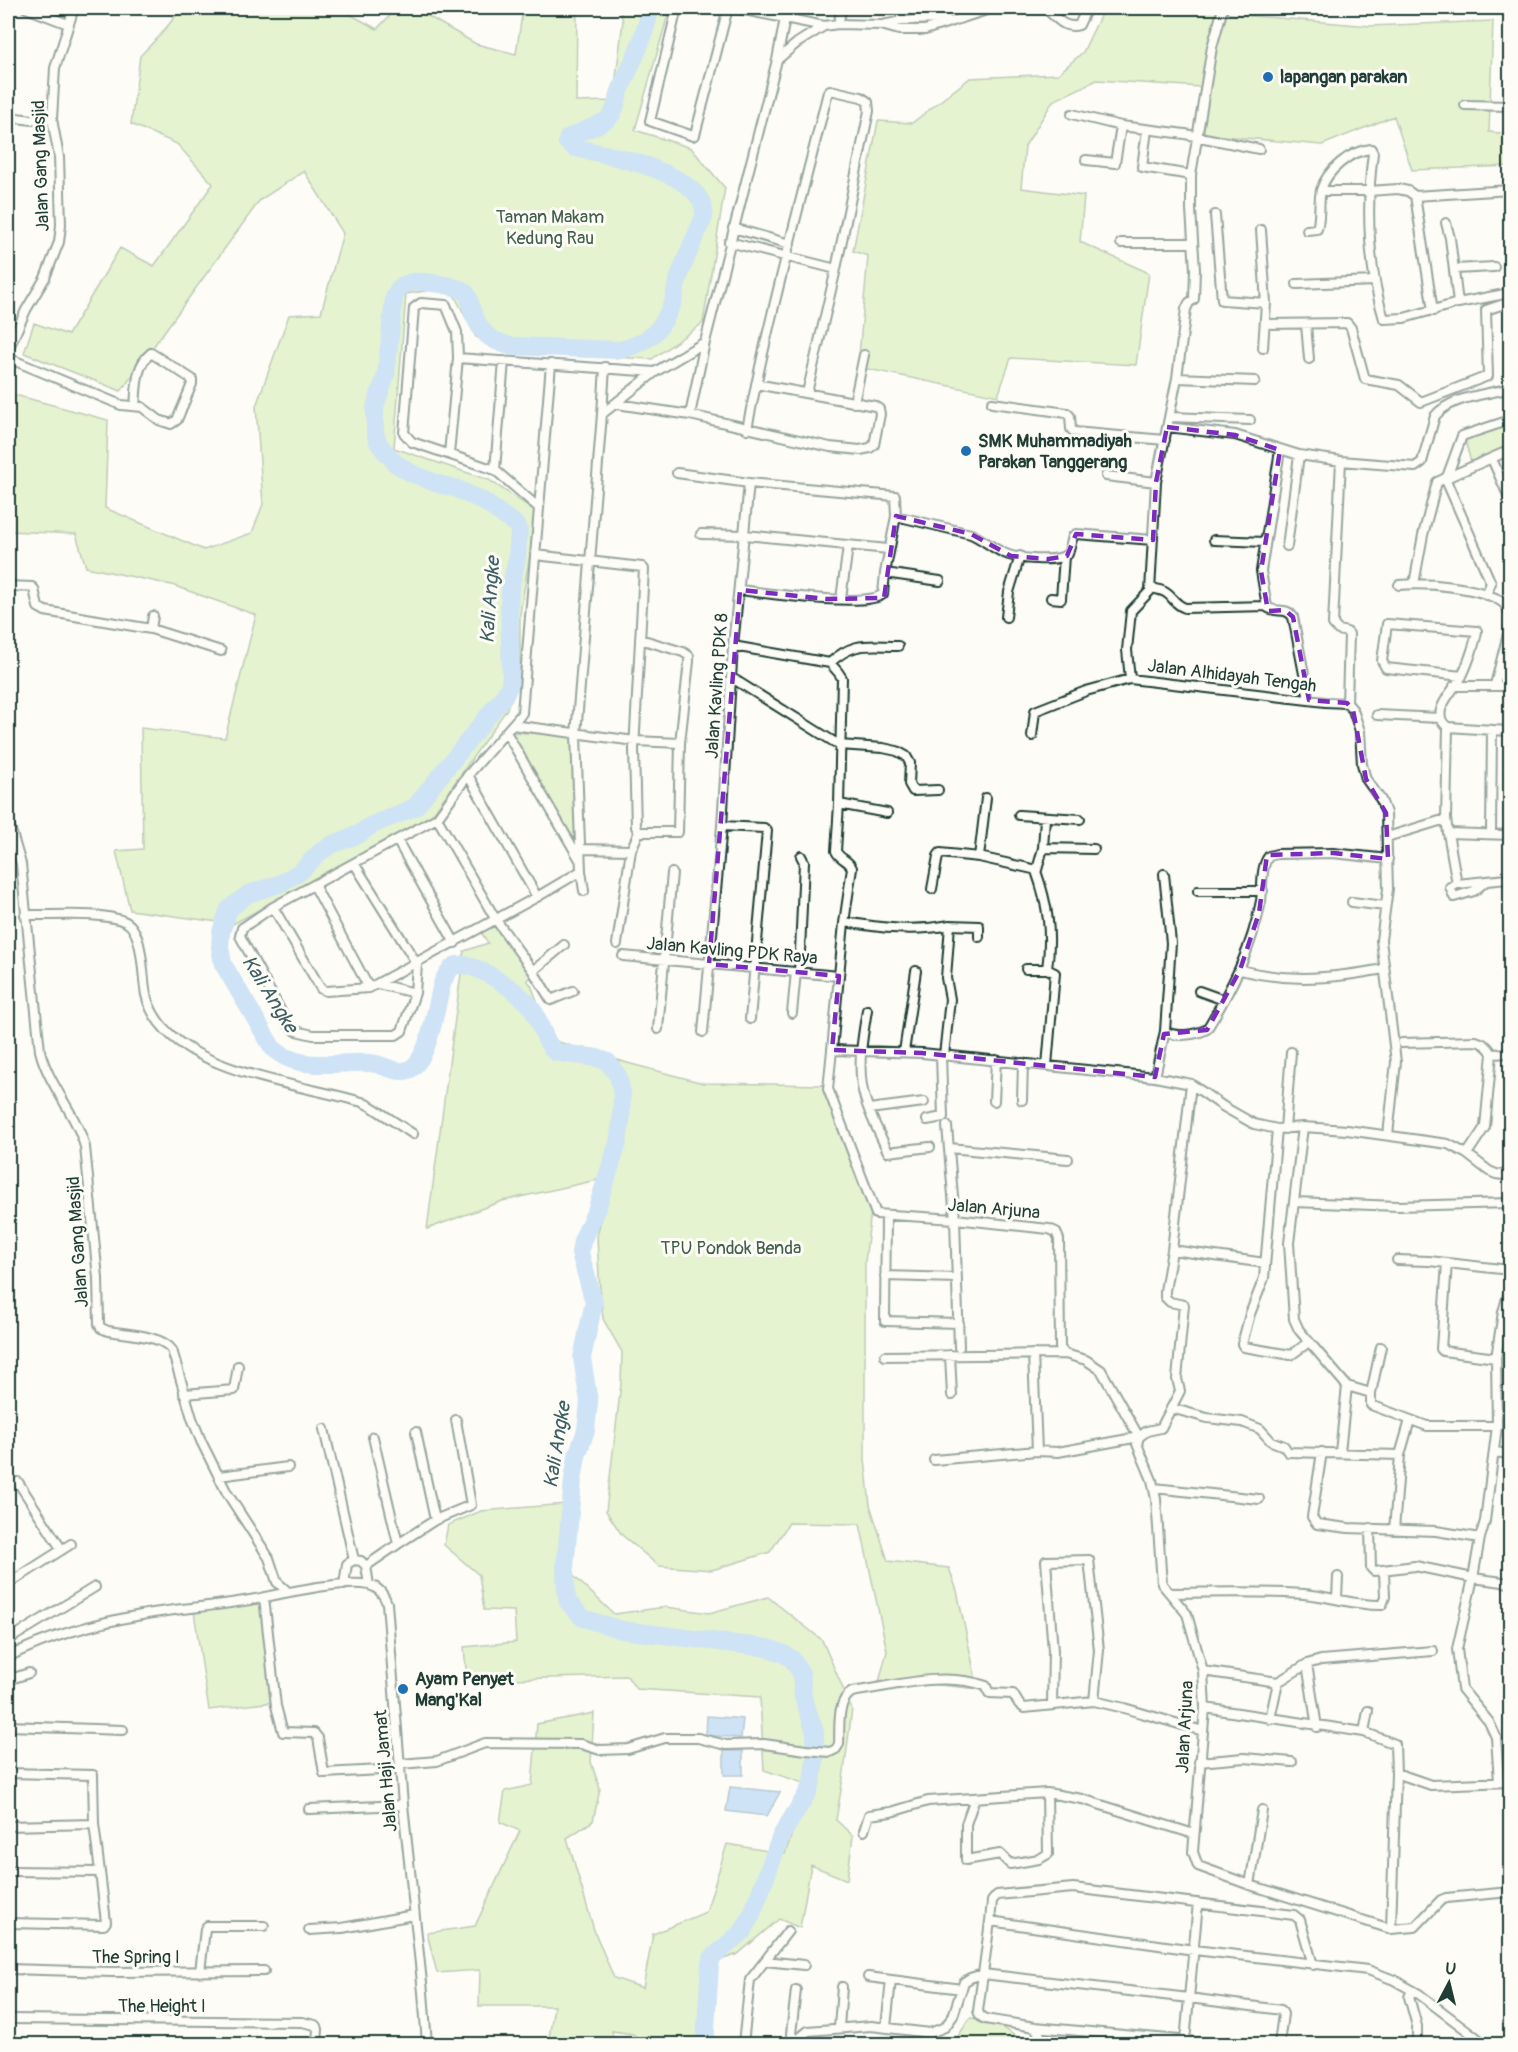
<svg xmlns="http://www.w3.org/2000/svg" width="1518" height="2052" font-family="Pangolin,sans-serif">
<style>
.green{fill:#c8e8a0;stroke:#74926a;stroke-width:1.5}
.water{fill:#96c6f1;stroke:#668fa5;stroke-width:1.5}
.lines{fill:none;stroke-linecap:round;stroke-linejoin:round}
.river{stroke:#96c6f1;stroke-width:18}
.street-casing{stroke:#1f3d34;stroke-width:12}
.street{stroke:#fdfcf7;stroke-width:8}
.marked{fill:none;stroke:#7b2cbf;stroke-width:4.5;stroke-dasharray:12 8;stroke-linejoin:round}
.poi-dot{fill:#1f6fb2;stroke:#fdfcf7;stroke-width:2}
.labels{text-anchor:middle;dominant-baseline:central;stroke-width:6;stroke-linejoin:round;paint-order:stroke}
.poi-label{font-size:18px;font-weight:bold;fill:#1f3d34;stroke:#fdfcf7;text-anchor:start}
.street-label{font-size:18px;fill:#1f3d34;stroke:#fdfcf7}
.park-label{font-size:18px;fill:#415f4a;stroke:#fdfcf7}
.water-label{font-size:20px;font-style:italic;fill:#3d5f63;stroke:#fdfcf7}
</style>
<rect width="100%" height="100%" fill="#fdfcf7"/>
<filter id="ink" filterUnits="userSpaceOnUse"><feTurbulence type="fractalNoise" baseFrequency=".0167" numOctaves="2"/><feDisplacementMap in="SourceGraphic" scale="12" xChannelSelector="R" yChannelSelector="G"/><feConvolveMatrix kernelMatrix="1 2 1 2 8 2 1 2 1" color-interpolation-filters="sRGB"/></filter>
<g filter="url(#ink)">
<path class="green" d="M182,8H343L344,11L377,29L397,8H414L476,44L516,54L523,8H577L576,102L613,101L623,21L619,8H670L635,130L691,148L725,188L703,323L652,359L511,352L476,337L450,287L406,294L394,448L489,480L537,512L520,614V665L507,709L432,815L233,924L130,910L116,851L143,849L141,728L225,738L256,615L172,585L86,567L76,534L8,531V393L108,420L105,508L204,550L252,533L263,504L256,406L289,315L321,313L343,233L304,171L260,200L121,391L24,353L34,323L68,335L120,248L154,266L213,184L177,144L131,124L140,56L162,33Z
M1104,8H1219L1218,13L1370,26L1493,21L1489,132L1510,134V166L1412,170L1394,116L1322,145L1200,134L1201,87L1097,80L1053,101L1025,146L1021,188L1084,196L1080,242L1149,273L1136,365L1011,358L998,396L858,367L868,256L853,251L878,121L912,123L970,78L1058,74L1083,52Z
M1510,424V446L1471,463L1465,439Z
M506,732L576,735L577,854Z
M498,923L500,932L525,960L532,977L527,980L531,985L552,1040L631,1064L703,1083L824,1085L871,1211L865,1262V1459L870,1505L888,1561L949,1568L957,1591L978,1689L929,1684L877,1690L887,1651L860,1524L789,1523L770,1552L712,1570L659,1566L622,1535L606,1511L621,1384L622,1352L603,1319L599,1277L597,1236L611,1177L502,1201L427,1229L464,951L488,943L479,929Z
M566,1504L564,1567L614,1614L666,1607L709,1613L768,1597L822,1640L852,1709L844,1772L836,1820L853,1836L847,1880L811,1865L800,1928L779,1919L738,1954L712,1963L704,2009L710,2044H643L633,2034L612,2031L614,2044H548L554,2006H479L480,1970L437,1973L427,1933L475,1926L520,1831L500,1822L505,1791L532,1785L537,1724L594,1713L591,1762L600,1789L593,1821L567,1838L594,1930L614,1978L643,1988L653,1934L706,1912L727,1844L785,1854L809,1785L764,1770L760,1697L636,1689L627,1676L467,1680L464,1647L516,1642L514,1611L484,1610L479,1575L444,1545L448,1525L481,1511Z
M261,1602L273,1702L209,1710L194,1612Z
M970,2018L991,2021L1024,2041L1026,2044H953Z"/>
<path class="water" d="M707,1716L743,1719L741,1738L706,1735Z
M724,1751H743V1775H724Z
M730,1787L780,1792L767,1816L726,1811Z"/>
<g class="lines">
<path class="river" d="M650,8C645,41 632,60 620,91C617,99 616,110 610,117C604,124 578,132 568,138L567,142L575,148C606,154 709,173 704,217C694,239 684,261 677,283C675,289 675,296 673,302C662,330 649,343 620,350L510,346C488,340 480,332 472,310C470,304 470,298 466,293C460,285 422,281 412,282C407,283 403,286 399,288L394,298L386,375L375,407V433L379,444L395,463L411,473L438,484L455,488L483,501L515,524L519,530L517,558L510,590L509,605L511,676L509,687L504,696L415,807L372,825L359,834L333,844L320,852L300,872L279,884L248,894L229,909L221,932L220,947L223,964L272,1047C297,1073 338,1061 369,1063C383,1063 401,1078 413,1067C431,1053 436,1003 443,981C446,975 449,969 454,966C471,958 516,991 528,1003C541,1017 541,1038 555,1052L597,1058L608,1062L618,1076L622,1093L621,1121L618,1143L597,1208L582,1241L580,1253L594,1302L582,1358L589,1402L586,1430L577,1456L573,1480L565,1568L566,1593L568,1602L583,1618L622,1630L768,1648L782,1653L792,1659L801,1673L803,1697L815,1732V1760L812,1782L808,1792L781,1836L752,1914L743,1931L712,1958L710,1965L705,2044"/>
<g class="street-casing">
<path id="street" d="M26,8L68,24
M677,8L650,121L693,136L695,135L728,8
M734,8L824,26L838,24L881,25L899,30H925L993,8
M1045,8C1056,17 1064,30 1079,25L1087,8
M901,20L902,8
M838,24L842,8
M882,25C905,19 924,19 947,20
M777,60L797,43L824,26
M1465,105L1510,106
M1072,114L1121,126L1185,134L1259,149
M8,117L33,120L52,119
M1147,130L1142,167L1191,175
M1086,160L1115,163L1121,126
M1321,191H1369L1398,189L1408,191L1415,196L1433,311
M1415,196L1510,190
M1215,215L1222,300L1266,303
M1446,223L1450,238L1458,303
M733,228L790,244
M1261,230L1266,303L1263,348
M1307,230L1317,229C1321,216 1318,203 1321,190C1327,170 1350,151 1371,149L1373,153C1366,206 1368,268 1384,319L1404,318L1458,303L1510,293
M729,242L836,269
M1121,243H1193
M1455,269L1494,267
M1297,284L1375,281
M1265,324L1347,323L1351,328L1365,379L1399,385L1421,402L1488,376L1486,310L1510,302
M1306,325L1309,359
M8,350L26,310L45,278L59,242L61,225L59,157L52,119L55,68L74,8
M8,358L121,405L142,407L159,420L171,424L177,420L192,384V379L151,353C135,366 137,387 135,406
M458,358L655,372
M1177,378L1255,381
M854,403L864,355
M992,403L1067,413L1070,416L1071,429L1074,432L1165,440
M617,404L690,415L830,447L860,450L870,448L874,445L880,414L879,409L875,406L756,384
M602,414L605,367
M690,415L705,342
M1170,417L1250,420
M1167,427L1235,435L1299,455L1341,461L1415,467L1422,462L1435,416C1451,396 1487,395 1510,388
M747,429C769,316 800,204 828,92L830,90L861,97L868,102L869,111L836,269L807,393
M1280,450L1261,571L1267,607C1276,614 1286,606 1293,617L1309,700
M449,454L458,358L457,332L446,305L421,303L414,308L404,433L412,442L495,470L539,508
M1492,459L1510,500
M1341,461L1333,624L1338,630L1347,632L1349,634L1347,703L1353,710L1360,731L1362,764L1366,779L1381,800L1386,813L1388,889L1381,940L1396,1062L1388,1135
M495,470L504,361
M677,473L749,483L733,646L722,826L703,1032
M1106,476L1156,482
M1447,477L1462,436L1510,420
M1445,478L1491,583L1486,595
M749,483L895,496L896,516L885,573L940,581
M896,516L971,534C983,539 992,548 1004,553C1016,559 1057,563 1068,554L1073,536L1076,534L1153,540
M701,534L745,535L888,549
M1214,540L1265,542
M1287,546L1299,455
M535,555L642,567L644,569L634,749L636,827L639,832
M1414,584L1423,535L1437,482L1510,450
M1399,585C1426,583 1479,586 1502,602C1506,605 1508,609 1510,613
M8,586L32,587L34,589L38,607L45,611L151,629L221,651
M1150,588C1175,591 1169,602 1185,608L1267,606
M740,590C765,593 868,608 883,594L885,573
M1051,598L1061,599L1064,556
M841,599L848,546
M1006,617L1009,592L1020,556
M151,629L153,616
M733,646L830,663L838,672L842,678L839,804L836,851C839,859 849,860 852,868L844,923L832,1050
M830,663C853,641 868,646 898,646
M1462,676L1386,668L1382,661L1387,624L1477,631C1476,641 1467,666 1462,676C1455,689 1427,714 1448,727L1508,731
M732,678L839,745L883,748L897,751L906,756L910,763L909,784L913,791L938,790
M1130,679L1127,650L1131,611L1150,591L1156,482L1177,378L1186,309L1189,303L1194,299L1195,270L1191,210V175L1212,47L1223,8
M1495,685L1510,626
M1454,686H1510
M1377,715L1440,718
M512,725L635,741L680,743
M1448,727L1446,819L1448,833L1510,835
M506,732L580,860
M1032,736L1035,711L1086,691L1130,679L1325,702L1347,703
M468,775L537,897
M839,804L887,813
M1019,815L1080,819
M437,818L496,920L533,971L551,1000L573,991
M8,820L21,864L40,1051C49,1086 76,1113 85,1147L98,1278L99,1324L101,1328L108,1331C125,1334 162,1335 172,1350L192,1418L201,1441L227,1493L269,1558L277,1582L287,1591
M722,826L764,828L767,831L750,1019
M639,832H678L680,743L689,661V656L683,652L640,639
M1448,833L1457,884L1507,879
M1491,834L1492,730
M1387,837L1446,819
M397,840L455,943
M1043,848L1094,849
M581,849L631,850
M979,857L986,798
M354,863L417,964L415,993L402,1031L396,1035H313L296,1031L288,1024L240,936L242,928L273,907L437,818L468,775L519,717L522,713L551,364
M581,871L584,891
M1036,871C1048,905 1052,933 1047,969
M1164,874L1171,943L1165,1031C1175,1038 1196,1035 1207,1029C1232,988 1252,948 1261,901C1263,888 1260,867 1269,856L1277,854L1333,853L1388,859
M1457,884L1450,887L1454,897L1474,891L1485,882
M314,885L369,988
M932,889L938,856L940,853L979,857L1037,870L1043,848L1045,818
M1198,891H1263
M1352,902L1385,906
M273,907L321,989L326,991L369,988L537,897L581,871L576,735L602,414L655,372L705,342L777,60L787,8
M25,915C52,916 103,911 126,922C144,932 142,976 146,995C150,1011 160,1026 173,1037C217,1075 305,1086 362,1102L372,1107L413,1134
M845,922C881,928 914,932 950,925L946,978L950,999L944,1056
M950,925L979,926V937
M617,944L631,850L639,832
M623,956L839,976
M1026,969H1047L1055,973L1047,1066
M1240,970C1291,983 1334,978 1384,969
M533,971L564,945
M799,973L804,862L801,856
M378,984L415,993
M1199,991L1224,1000
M867,1010C863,1035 858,1061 862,1086C866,1109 878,1130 888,1152L930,1147
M792,1013L796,972
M658,1029L672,873
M1402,1043L1476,1041C1483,1043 1489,1046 1492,1054L1485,1127L1467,1154
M904,1052L916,971
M1492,1054L1510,1053
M1155,1077L1165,1031
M1022,1100L1023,1063
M994,1101L996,1060
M869,1109L924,1102
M927,1120L943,1117L941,1055
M947,1126L955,1219L959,1347
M1303,1127L1289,1243L1294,1319L1299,1330L1347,1386L1371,1393
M1277,1129L1264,1278L1250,1314L1242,1344L1244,1347L1291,1355L1309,1342
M1285,1129L1291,1052
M949,1148L1068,1159
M1510,1176L1496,1174L1489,1171L1467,1154L1448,1144L1347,1130L1303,1127L1277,1129L1254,1124L1224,1107L1191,1084L1155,1077L922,1053L832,1050L828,1089L876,1214L955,1219L1049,1229L1056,1232L1059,1239L1060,1348L1065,1354L1086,1360L1101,1370L1139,1437L1137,1444L1152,1480L1156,1499L1162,1584L1187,1614L1203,1671L1205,1708L1193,1852L1198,1866L1250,1885L1391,1929L1415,1927L1441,1900L1446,1898L1510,1892
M1294,1202L1398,1206L1510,1203
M886,1216L885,1321L959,1323
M1172,1250L1265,1263
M1397,1260L1429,1261L1510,1270
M1447,1263L1441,1349L1443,1351L1496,1358
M885,1276L957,1278
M1381,1347L1371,1393V1405L1427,1426H1497
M1033,1354L1037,1451
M950,1355L952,1395
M885,1356L1065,1354
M184,1394L234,1390L238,1366
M1171,1408L1207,1418L1242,1422L1260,1429L1271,1441L1284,1446L1288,1452L1400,1455
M324,1429L354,1560
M416,1432L435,1520
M373,1437L398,1544L435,1520L471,1505L456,1420
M1322,1452L1312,1517L1317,1524L1348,1528L1436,1531L1480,1538
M1340,1452L1347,1386
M1494,1452L1510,1454
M934,1460L1037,1451L1058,1452L1139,1437L1147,1431L1161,1428L1180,1391L1177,1379L1184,1305L1170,1302L1165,1297V1291L1172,1250L1191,1084
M219,1476L288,1467
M18,1482L62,1550
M1154,1488L1259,1499
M1370,1528L1371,1568L1374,1571L1415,1566L1473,1578L1510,1583
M1394,1530L1400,1455L1410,1420
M366,1566L398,1544
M8,1584L71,1544
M344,1585L347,1564L354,1560L361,1561L366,1566L369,1585
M1171,1593C1215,1592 1260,1591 1304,1594C1330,1596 1356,1606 1382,1605L1385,1597L1384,1571
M264,1597L276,1706L283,1732L314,1733L318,1738L324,1773L400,1769
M1337,1598L1338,1577
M8,1640L95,1587
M8,1657C50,1635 100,1622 147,1614C186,1607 226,1606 265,1597C288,1592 347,1580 369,1585C379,1587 384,1595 387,1603L403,1805L423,1992L427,2044
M1307,1664L1317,1727
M1203,1671L1278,1682L1270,1719
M8,1680L29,1673
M1278,1682L1307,1664L1321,1660L1433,1651
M1052,1705L1053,1651L1046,1561L1089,1560L1099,1650L1094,1701
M1205,1708L1364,1732L1395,1744L1396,1773L1391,1929
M8,1726L123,1730
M1364,1732L1368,1711
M1199,1762L1244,1758L1292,1762
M400,1764L437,1761L485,1743L581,1744L600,1750L628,1749L665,1738H698L726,1745L764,1744L806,1750L830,1752L836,1749L839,1744C840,1728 836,1701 852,1692C894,1686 944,1671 986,1686L989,1693L1013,1694L1019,1704L1024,1708L1094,1701L1124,1708L1203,1731
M8,1773L93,1775L94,1824
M1396,1773L1431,1785L1510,1782
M1499,1782L1496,1737L1489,1722L1462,1689L1457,1649L1473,1578L1480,1538L1485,1521L1497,1426L1496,1358L1503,1312L1510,1287
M975,1798L966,1824V1860L1000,1854L1010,1864L1039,1859L1048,1854L1047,1793
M309,1809L403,1805
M8,1826L94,1824L100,1872
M864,1831L869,1815L891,1812L928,1801L1047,1793L1082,1799L1194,1834
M8,1871L100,1872L106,1922L104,1925L8,1923
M1250,1885L1262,1810
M990,1921L983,1974L1189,1998L1198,1903
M309,1930L342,1928L414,1915
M765,1961L804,1965
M1313,1965L1300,1920L1294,1915L1073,1888L997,1895L992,1901L990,1921L1194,1950L1368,1970L1394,1980L1419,1994L1485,2044
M8,1969L112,1972L264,1971
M200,1972L205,1929L207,1926H264
M868,1977L962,1989
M1412,1990L1409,1997L1417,2026V2044
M8,2019L302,2022L315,2025L318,2029L317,2044
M886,2027L891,1980
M1035,2027L1045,2044
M839,2028L842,1987
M796,2041L791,2034L796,1990
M1185,2041L1189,1998L1281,2010L1283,2014L1279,2044
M743,2044L750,1980L788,1931
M792,2044L808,2031L871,2026L930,2033L945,2027L953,2016L964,1982L970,1978L983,1974L978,2011L980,2016L985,2019L1035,2027L1224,2044"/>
</g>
<use href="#street" class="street"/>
</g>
</g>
<path d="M0 0H1518V2052H0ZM1167,427L1235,435L1280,450L1261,571L1268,611L1285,610L1293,617L1309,700L1347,703L1353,710L1366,779L1386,813L1388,859L1333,853L1267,855L1259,913L1240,970L1207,1030L1164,1034L1155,1077L922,1053L832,1050L839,976L709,964L740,590L827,599L884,598L896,516L971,534L1011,556L1048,559L1067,556L1076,534L1153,540L1156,482Z" fill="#fdfcf7" fill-opacity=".55" fill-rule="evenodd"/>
<path class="marked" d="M1167,427L1235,435L1280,450L1261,571L1268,611L1285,610L1293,617L1309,700L1347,703L1353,710L1366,779L1386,813L1388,859L1333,853L1267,855L1259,913L1240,970L1207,1030L1164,1034L1155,1077L922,1053L832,1050L839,976L709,964L740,590L827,599L884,598L896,516L971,534L1011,556L1048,559L1067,556L1076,534L1153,540L1156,482Z"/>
<g class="poi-dot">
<circle cx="1268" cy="77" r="6"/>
<circle cx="966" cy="451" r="6"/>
<circle cx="403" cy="1689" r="6"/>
</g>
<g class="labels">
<g class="poi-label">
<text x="1280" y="77">lapangan parakan</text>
<text x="978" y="441">SMK Muhammadiyah<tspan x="978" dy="21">Parakan Tanggerang</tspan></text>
<text x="415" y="1679">Ayam Penyet<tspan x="415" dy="21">Mang'Kal</tspan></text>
</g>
<g class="street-label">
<text transform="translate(41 166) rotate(-92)">Jalan Gang Masjid</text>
<text transform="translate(1232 676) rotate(7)">Jalan Alhidayah Tengah</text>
<text transform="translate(717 686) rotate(-86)">Jalan Kavling PDK 8</text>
<text transform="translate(732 951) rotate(5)">Jalan Kavling PDK Raya</text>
<text transform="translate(994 1209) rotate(5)">Jalan Arjuna</text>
<text transform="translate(78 1242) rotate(-94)">Jalan Gang Masjid</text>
<text transform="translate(1185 1727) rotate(-87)">Jalan Arjuna</text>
<text transform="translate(386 1771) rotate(-95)">Jalan Haji Jamat</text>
<text x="136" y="1957">The Spring I</text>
<text x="162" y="2006">The Height I</text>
</g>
<g class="park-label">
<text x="550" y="217">Taman Makam<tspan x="550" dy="21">Kedung Rau</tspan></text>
<text x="731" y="1248">TPU Pondok Benda</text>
</g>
<g class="water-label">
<text transform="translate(490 600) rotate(-86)">Kali Angke</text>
<text transform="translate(270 994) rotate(58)">Kali Angke</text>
<text transform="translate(557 1445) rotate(-81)">Kali Angke</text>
</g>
</g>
<rect width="1518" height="2052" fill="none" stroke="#fdfcf7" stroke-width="30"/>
<rect x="15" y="15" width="1488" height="2022" fill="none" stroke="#1f3d34" stroke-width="2" filter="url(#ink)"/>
<g transform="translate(1449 1983) rotate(7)" stroke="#fdfcf7" stroke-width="4.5" paint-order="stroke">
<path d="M0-4.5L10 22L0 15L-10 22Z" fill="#1f3d34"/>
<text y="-9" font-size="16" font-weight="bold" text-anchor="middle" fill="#1f3d34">U</text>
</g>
</svg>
